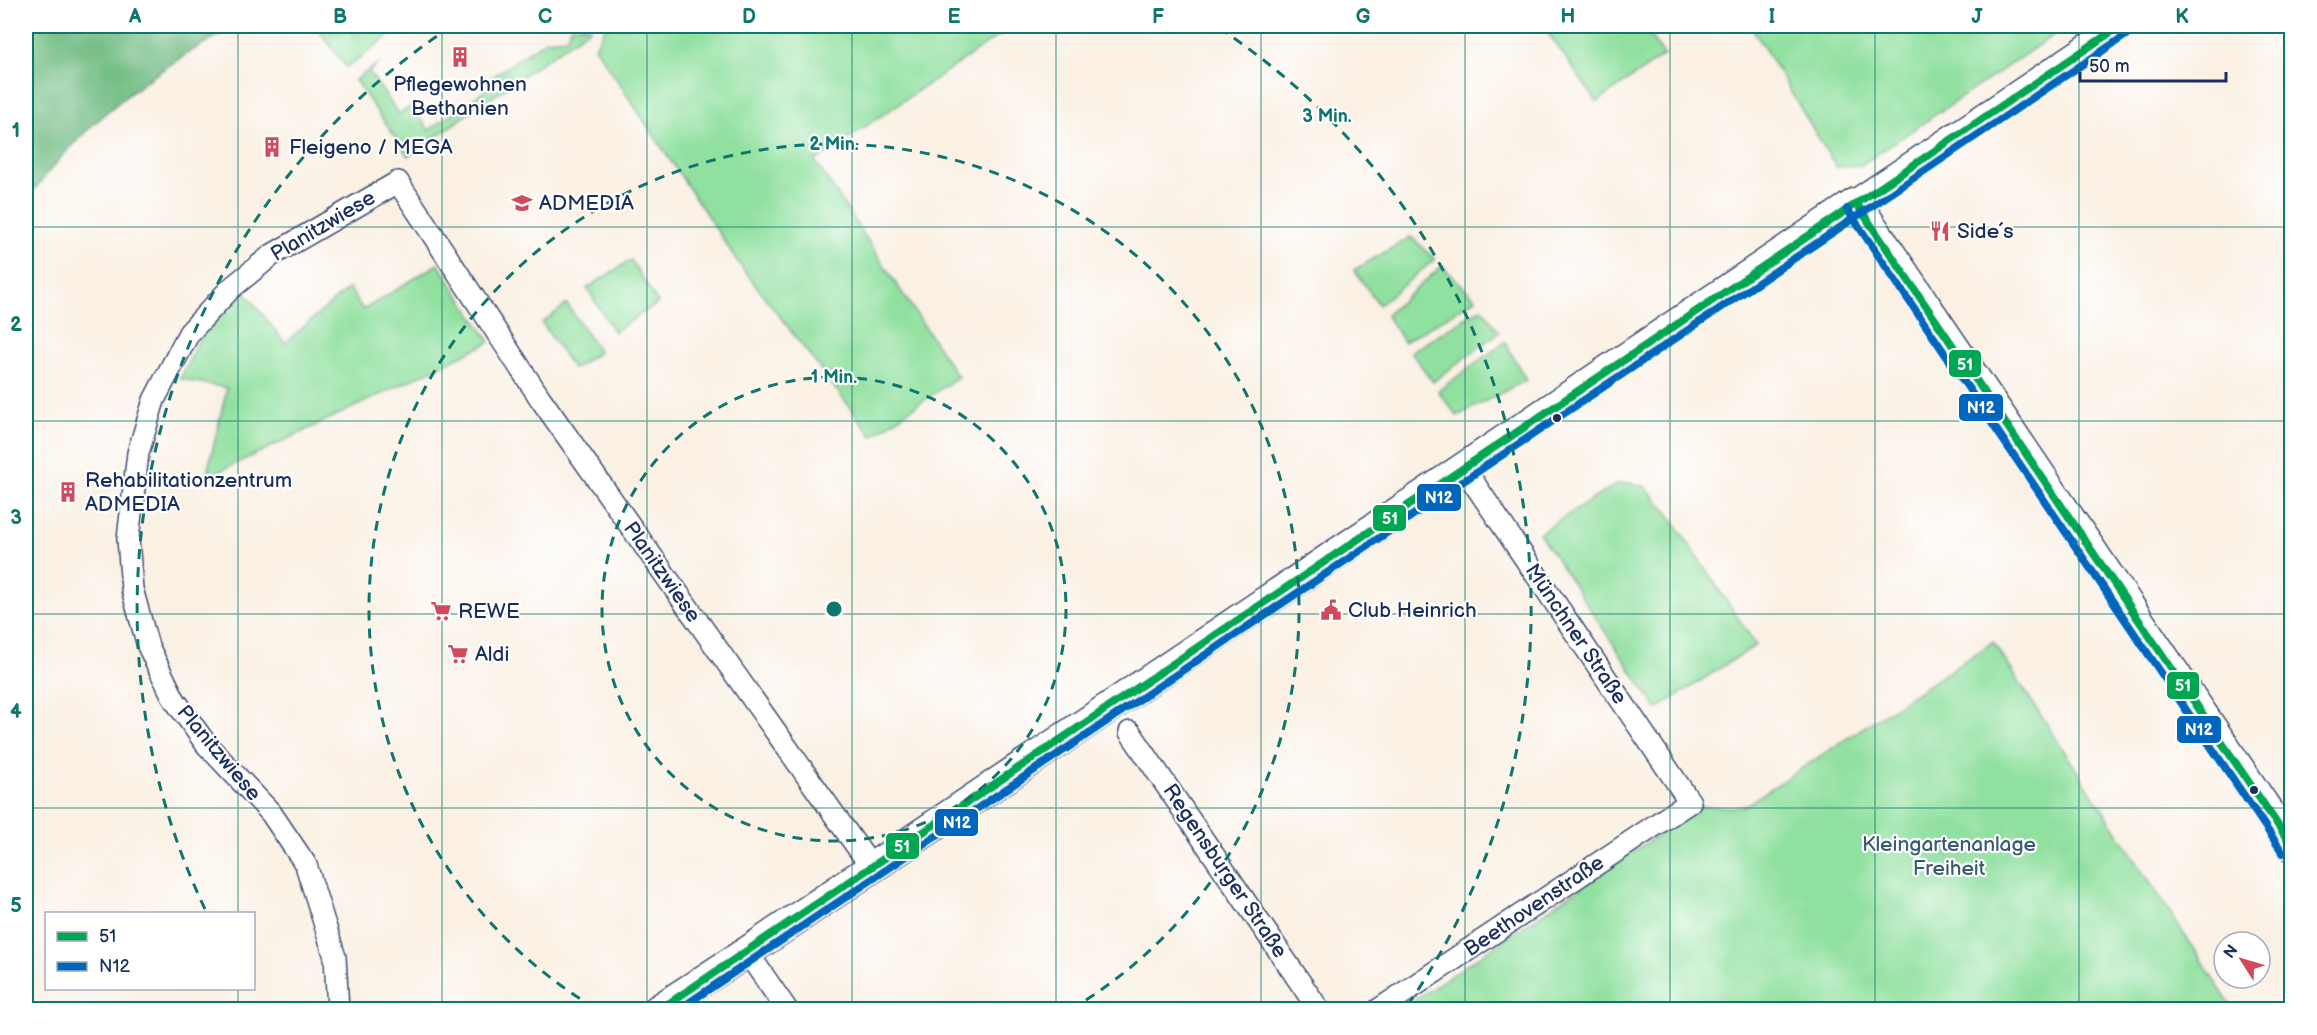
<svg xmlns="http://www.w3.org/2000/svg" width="2317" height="1035" font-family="'Balsamiq Sans',sans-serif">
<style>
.green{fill:#90e09f;stroke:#56887e;stroke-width:1.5}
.forest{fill:#74be86;stroke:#487672;stroke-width:1.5}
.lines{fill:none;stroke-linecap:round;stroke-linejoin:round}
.minor-casing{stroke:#3c4c72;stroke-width:24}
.tertiary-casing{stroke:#3c4c72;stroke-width:30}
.secondary-casing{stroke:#3c4c72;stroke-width:33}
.minor{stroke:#fff;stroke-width:21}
.tertiary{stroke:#fff;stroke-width:27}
.secondary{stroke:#fff;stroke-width:30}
.bus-1-casing{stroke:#fff;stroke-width:12}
.bus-2-casing{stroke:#fff;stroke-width:12}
.bus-1{stroke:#00a651;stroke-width:8}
.bus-2{stroke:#0065bd;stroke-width:8}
.grid{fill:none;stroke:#0f766e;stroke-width:1.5;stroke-opacity:0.55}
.ring{fill:none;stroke:#0f766e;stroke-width:3;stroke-dasharray:10 8}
.bus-dot{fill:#1b2f5e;stroke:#fff;stroke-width:2}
.labels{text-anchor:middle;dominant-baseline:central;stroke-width:4.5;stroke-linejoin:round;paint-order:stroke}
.poi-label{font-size:21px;fill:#1b2f5e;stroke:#fff;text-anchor:start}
.street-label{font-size:21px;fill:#1b2f5e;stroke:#fff}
.park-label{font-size:21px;fill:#385b6e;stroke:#fff}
.centre{fill:#0f766e;stroke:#fff;stroke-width:3}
.ring-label{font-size:18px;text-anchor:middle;font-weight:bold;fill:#0f766e;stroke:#fff;stroke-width:4.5;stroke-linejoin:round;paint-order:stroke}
.line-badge{stroke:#fff;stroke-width:2}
.badge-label{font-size:16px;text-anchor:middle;font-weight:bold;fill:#fff}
.neatline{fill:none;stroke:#0f766e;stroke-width:2}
.grid-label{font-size:20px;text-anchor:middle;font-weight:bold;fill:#0f766e}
</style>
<rect width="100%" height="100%" fill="#fff"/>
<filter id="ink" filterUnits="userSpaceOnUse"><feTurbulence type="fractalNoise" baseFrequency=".0167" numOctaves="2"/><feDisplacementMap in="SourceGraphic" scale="12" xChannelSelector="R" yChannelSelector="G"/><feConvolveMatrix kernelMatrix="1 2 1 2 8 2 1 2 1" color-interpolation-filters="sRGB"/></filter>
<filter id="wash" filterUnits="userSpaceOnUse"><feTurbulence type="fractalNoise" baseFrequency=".008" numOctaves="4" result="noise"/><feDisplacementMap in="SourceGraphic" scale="24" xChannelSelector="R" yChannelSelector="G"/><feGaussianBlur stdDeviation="1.35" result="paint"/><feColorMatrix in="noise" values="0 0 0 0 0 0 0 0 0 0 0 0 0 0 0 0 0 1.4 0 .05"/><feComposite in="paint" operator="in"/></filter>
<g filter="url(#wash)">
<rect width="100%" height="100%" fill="#faf0e3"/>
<path class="green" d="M316,26H327L331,32L337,28L340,33L348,27L354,35L368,26H399L370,51L346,67Z
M571,26H589L591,28L408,156L355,80L380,62L369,72L399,114L412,106L429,130L488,88L485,82L546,40L567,38Z
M606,26H1013L815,161L958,377L872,436L740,265L595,47Z
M1543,26H1643L1664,55L1597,102Z
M1751,26H2067L1861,165L1836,167Z
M1411,237L1435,259L1379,305L1354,270Z
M631,260L658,303L614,332L587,288Z
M438,264L490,342L206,478L227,388L180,379L203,332L245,292L285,343L349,288L363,310Z
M1442,266L1476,299L1404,342L1386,315Z
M567,304L599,352L573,369L542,323Z
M1482,308L1499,332L1433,382L1411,352Z
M1505,342L1526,380L1457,416L1438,391Z
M1632,483L1645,487L1666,510L1756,645L1657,709L1539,533L1617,484Z
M1993,642L2233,1009L1400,1010L1699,807H1743Z"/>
<path class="forest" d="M26,26H235C150,72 83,122 26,201Z"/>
</g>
<g filter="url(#ink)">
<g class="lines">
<g class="minor-casing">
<path id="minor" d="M1130,732L1319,1010
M747,952L787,1010
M338,1010L335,957L306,865L271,813L206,744L174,699L148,646L132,589L128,539L138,453L154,400L189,333L230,289L272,255L398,182L540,398L872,868
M1378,1010L1690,802L1463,467"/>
</g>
<g class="tertiary-casing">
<path id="tertiary" d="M1856,203L2120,26"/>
</g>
<g class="secondary-casing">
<path id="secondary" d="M658,1010L747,952L1856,203L2292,847"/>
</g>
<use href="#minor" class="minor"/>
<use href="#tertiary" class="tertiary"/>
<use href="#secondary" class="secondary"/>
<g class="bus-1-casing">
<path id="bus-1" d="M1856,203L2292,846
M659,1010L2120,26"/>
</g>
<g class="bus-2-casing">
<path id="bus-2" d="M1847,209L2283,853
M678,1010L2126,35"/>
</g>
<use href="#bus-1" class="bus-1"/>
<use href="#bus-2" class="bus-2"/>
</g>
</g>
<path class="grid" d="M238,26V914M442,26V1010M647,26V1010M852,26V1010M1056,26V1010M1261,26V1010M1465,26V1010M1670,26V1010M1875,26V1010M2079,26V1010M26,227H2292M26,421H2292M26,614H2292M26,808H2292M238,988V1010"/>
<g class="ring">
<circle cx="834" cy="609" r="232"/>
<path d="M595 1008A465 465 0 1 1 1073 1008"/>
<path d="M205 909A697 697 0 0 1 449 28M1219 28A697 697 0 0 1 1405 1009"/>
</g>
<defs>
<g id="building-bare" transform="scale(1.62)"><path d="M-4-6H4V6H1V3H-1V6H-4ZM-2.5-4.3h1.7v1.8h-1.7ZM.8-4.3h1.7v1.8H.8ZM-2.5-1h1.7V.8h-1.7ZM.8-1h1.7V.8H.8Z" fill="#d1495b" stroke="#fff" stroke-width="2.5" paint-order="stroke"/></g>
<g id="school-bare" transform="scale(1.62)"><path d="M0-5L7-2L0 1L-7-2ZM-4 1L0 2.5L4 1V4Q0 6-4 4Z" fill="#d1495b" stroke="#fff" stroke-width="2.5" paint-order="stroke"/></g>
<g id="restaurant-bare" transform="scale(1.62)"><path d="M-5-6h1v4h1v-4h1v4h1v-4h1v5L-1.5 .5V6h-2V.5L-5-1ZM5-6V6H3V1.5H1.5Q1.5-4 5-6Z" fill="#d1495b" stroke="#fff" stroke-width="2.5" paint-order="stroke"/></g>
<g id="civic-bare" transform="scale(1.62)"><path d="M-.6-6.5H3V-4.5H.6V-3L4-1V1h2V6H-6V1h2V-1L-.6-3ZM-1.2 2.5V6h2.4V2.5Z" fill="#d1495b" stroke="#fff" stroke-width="2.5" paint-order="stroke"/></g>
<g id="supermarket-bare" transform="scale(1.62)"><path d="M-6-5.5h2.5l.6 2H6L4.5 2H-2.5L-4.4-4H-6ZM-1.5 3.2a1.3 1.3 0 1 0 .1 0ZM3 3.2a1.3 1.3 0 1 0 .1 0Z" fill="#d1495b" stroke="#fff" stroke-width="2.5" paint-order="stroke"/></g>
</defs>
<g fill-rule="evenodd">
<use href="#building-bare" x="460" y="57"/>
<use href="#building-bare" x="272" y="147"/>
<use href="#school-bare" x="522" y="203"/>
<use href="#restaurant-bare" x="1940" y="231"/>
<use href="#building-bare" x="68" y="492"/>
<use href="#civic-bare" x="1331" y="610"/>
<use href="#supermarket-bare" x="441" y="611"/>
<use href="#supermarket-bare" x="458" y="654"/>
</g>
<g class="bus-dot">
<circle cx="1557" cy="418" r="5"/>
<circle cx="2254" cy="790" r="5"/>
</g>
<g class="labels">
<g class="poi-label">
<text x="460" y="84" text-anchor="middle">Pflegewohnen<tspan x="460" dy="24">Bethanien</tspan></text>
<text x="289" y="147">Fleigeno / MEGA</text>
<text x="539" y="203">ADMEDIA</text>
<text x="1957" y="231">Side´s</text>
<text x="85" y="480">Rehabilitationzentrum<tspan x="85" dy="24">ADMEDIA</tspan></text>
<text x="1348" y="610">Club Heinrich</text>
<text x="458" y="611">REWE</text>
<text x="475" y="654">Aldi</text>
</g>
<g class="street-label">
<text transform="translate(323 226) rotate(-31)">Planitzwiese</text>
<text transform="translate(662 572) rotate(55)">Planitzwiese</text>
<text transform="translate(1576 634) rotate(56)">Münchner Straße</text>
<text transform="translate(219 753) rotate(50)">Planitzwiese</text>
<text transform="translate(1225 871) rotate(56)">Regensburger Straße</text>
<text transform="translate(1534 906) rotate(-34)">Beethovenstraße</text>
</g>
<g class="park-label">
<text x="1949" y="844">Kleingartenanlage<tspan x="1949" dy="24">Freiheit</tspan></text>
</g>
</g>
<circle cx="834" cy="609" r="9" class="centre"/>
<g class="ring-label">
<text x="1327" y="122">3 Min.</text>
<text x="834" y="150">2 Min.</text>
<text x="834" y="383">1 Min.</text>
</g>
<g class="line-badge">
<rect x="1948" y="349" width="34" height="29" rx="6" fill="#00a651"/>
<rect x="1958" y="393" width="46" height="29" rx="6" fill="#0065bd"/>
<rect x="1416" y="483" width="46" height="29" rx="6" fill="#0065bd"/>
<rect x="1372" y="504" width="35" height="28" rx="6" fill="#00a651"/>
<rect x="2166" y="671" width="34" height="29" rx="6" fill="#00a651"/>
<rect x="2176" y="715" width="46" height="29" rx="6" fill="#0065bd"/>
<rect x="934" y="808" width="45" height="29" rx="6" fill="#0065bd"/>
<rect x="885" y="832" width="35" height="28" rx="6" fill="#00a651"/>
</g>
<g class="badge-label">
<text x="1965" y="370">51</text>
<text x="1981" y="413">N12</text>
<text x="1439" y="503">N12</text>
<text x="1390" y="524">51</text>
<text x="2183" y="691">51</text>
<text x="2199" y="735">N12</text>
<text x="957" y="828">N12</text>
<text x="902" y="852">51</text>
</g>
<rect width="2317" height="1035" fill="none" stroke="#fff" stroke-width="66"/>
<rect x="45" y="912" width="210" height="78" fill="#ffffff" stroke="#a4acbf" stroke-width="1.5"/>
<rect x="57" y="932" width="30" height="9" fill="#00a651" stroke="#a4acbf" stroke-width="1.5"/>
<text x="99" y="942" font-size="18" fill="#1b2f5e">51</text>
<rect x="57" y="962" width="30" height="9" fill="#0065bd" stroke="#a4acbf" stroke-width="1.5"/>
<text x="99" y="972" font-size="18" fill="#1b2f5e">N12</text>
<g transform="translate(2242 960) rotate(307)"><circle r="28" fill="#ffffff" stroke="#a4acbf" stroke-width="1.5"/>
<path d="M0-4.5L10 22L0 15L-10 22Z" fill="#d1495b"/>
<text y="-9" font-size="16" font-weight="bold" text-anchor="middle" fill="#1b2f5e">N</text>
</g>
<path d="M2080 72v9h146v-9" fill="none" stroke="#1b2f5e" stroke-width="3"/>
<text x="2089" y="72" font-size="18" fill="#1b2f5e" stroke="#ffffff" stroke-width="4.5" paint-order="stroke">50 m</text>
<rect x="33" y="33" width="2251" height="969" class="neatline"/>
<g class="grid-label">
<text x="135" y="23">A</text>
<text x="340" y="23">B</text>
<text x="545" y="23">C</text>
<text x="749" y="23">D</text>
<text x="954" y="23">E</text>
<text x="1158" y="23">F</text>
<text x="1363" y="23">G</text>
<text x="1568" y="23">H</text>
<text x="1772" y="23">I</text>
<text x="1977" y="23">J</text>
<text x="2182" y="23">K</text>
<text x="16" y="137">1</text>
<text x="16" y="331">2</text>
<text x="16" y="524">3</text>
<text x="16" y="718">4</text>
<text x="16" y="912">5</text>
</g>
</svg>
